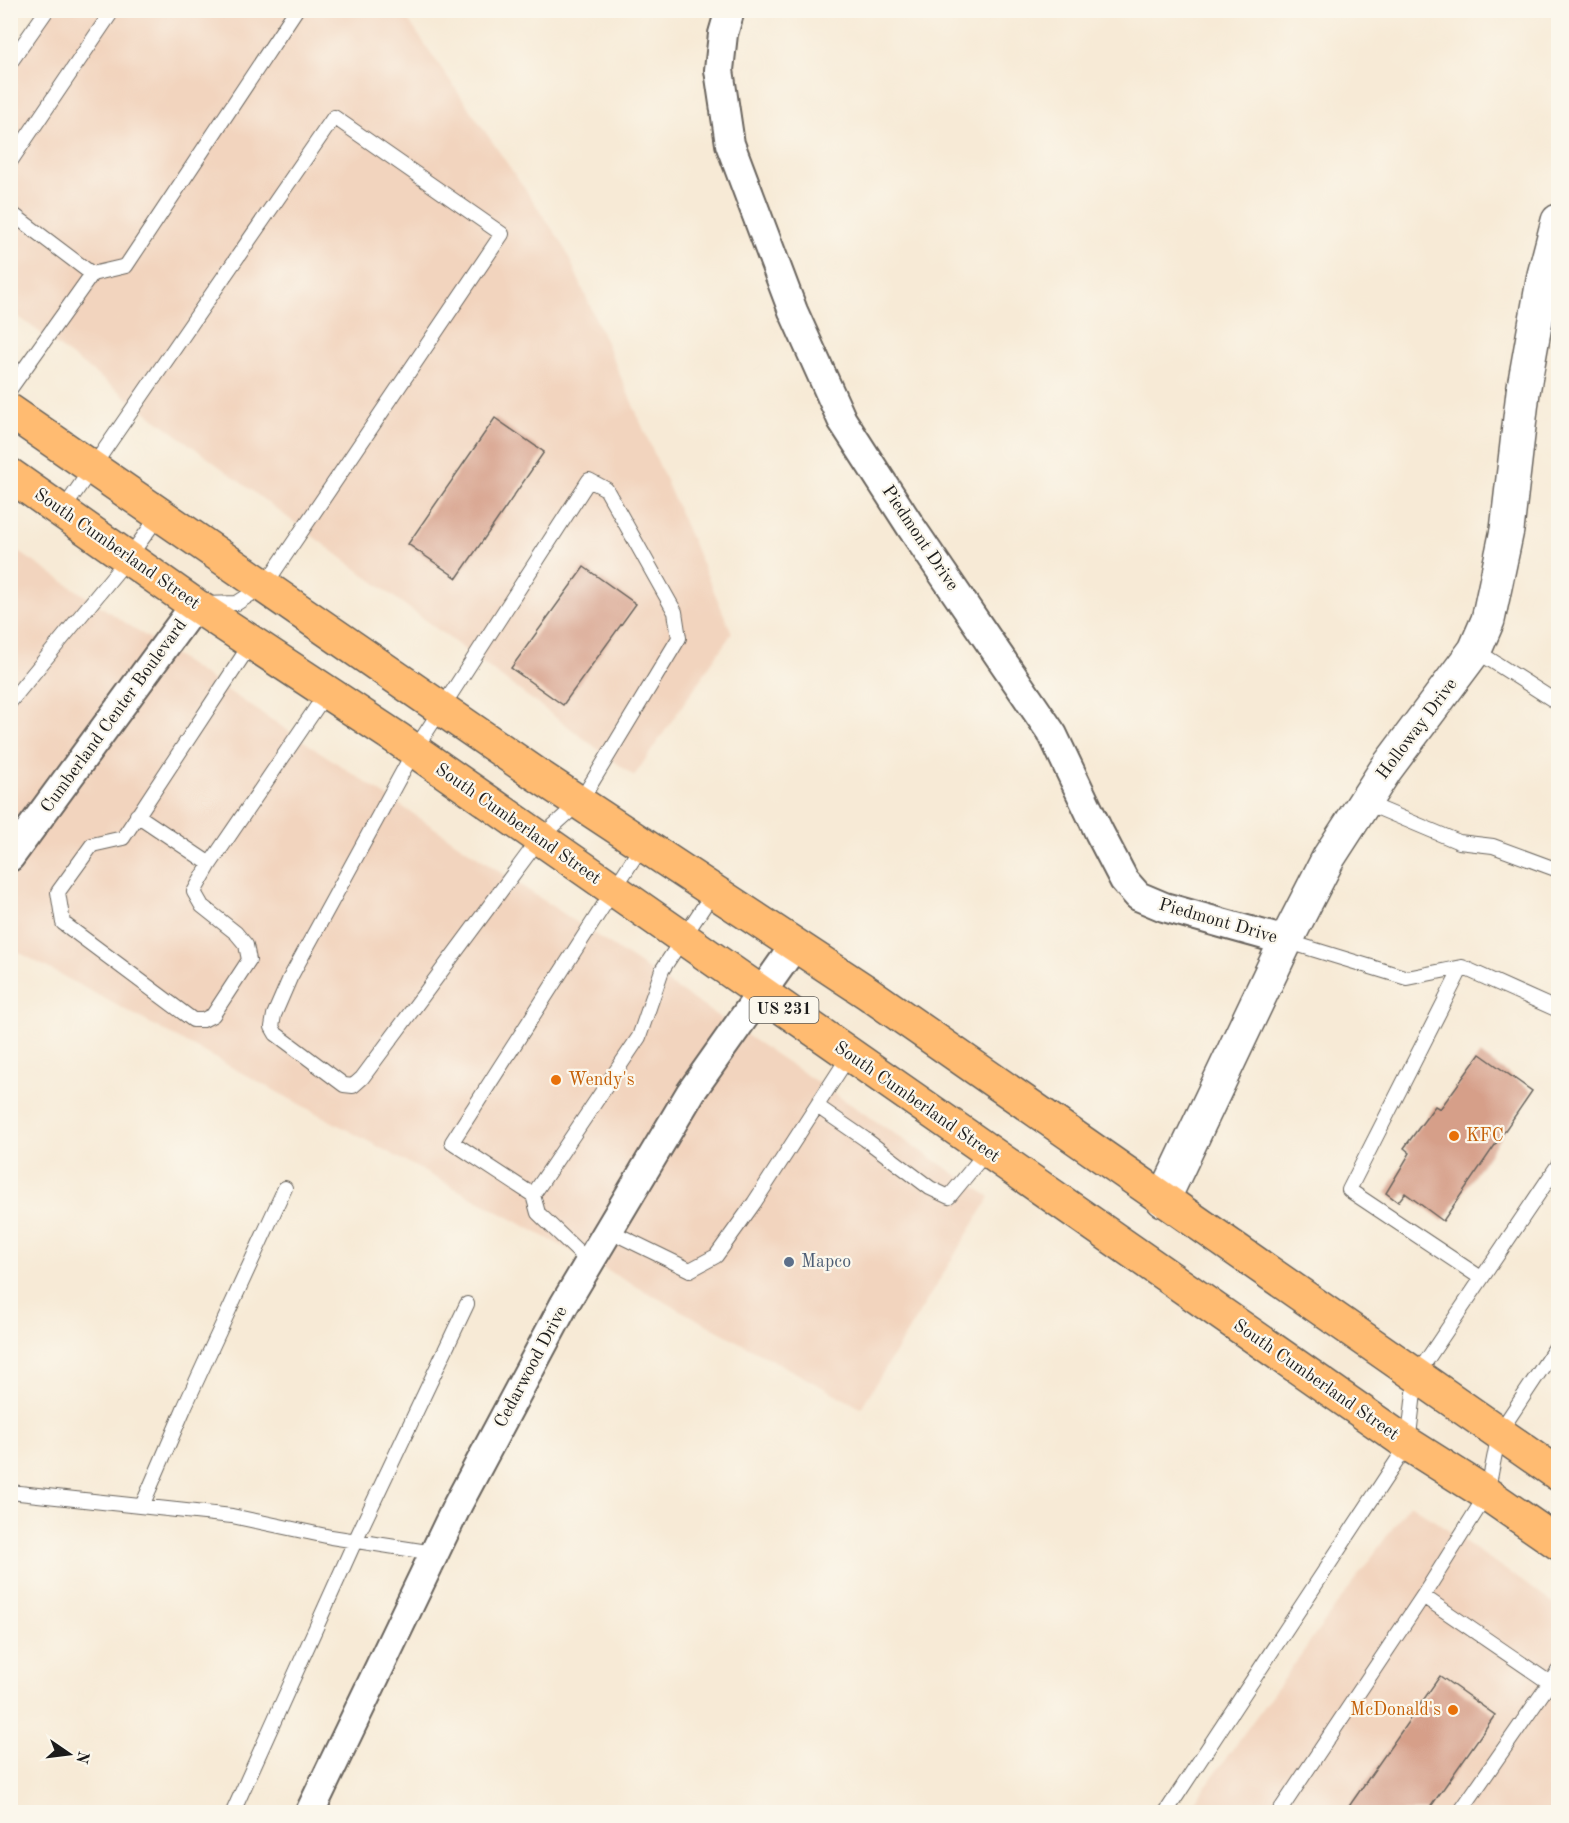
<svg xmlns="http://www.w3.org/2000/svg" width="1569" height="1823" font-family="'Old Standard TT',serif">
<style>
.built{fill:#f2d4be}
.building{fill:#d69f89}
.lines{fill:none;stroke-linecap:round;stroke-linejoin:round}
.service-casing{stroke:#69645d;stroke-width:16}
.minor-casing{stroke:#69645d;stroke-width:32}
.tertiary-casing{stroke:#69645d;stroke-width:36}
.primary-casing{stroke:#69645d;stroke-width:36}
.service{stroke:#fff;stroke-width:14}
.minor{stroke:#fff;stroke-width:28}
.tertiary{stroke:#fff;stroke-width:33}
.primary{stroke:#ffbb71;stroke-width:33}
.food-dot{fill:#e8710a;stroke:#fbf7ec;stroke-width:2}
.service-dot{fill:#5c6f8a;stroke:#fbf7ec;stroke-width:2}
.labels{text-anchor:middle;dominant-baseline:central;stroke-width:4.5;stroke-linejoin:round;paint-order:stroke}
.shield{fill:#fbf7ec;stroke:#5f5e5a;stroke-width:1.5}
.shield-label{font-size:16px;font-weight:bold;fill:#1c1c1c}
.street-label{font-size:18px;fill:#1c1c1c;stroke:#fbf7ec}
.food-label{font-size:18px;fill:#c56008;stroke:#fbf7ec;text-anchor:start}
.service-label{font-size:18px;fill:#4e5e75;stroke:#fbf7ec;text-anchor:start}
</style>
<rect width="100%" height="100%" fill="#fbf7ec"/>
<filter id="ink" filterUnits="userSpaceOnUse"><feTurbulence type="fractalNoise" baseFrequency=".0167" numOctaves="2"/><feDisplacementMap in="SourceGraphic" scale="12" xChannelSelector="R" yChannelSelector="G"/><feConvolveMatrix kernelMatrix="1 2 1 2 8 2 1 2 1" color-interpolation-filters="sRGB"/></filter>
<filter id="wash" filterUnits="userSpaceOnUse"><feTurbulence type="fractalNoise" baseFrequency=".008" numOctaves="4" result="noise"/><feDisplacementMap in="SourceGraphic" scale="24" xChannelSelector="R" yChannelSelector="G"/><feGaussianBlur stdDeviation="1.35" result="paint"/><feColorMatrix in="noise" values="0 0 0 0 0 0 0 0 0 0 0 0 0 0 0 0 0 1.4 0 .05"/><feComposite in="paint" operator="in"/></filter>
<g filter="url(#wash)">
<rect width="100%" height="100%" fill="#f7ead6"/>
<path class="built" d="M46,11H402L564,246L732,633L634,776L11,311L10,57Z
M10,546L990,1197L861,1408L11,948Z
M1410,1504L1558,1606V1812H1187Z"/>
<g id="blocks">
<path class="building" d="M495,418L544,452L457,578L408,544Z
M584,567L636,604L563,705L511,668Z
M1480,1054L1532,1091L1443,1221L1405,1193L1398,1202L1386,1193L1410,1153L1404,1148L1435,1106L1440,1109Z
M1440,1676L1495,1715L1427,1812H1345Z"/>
</g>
</g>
<g filter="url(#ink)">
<use href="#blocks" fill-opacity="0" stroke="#69645d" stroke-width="1.5"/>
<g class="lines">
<g class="service-casing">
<path id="service" d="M10,63L47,10
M10,162L113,10
M10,212L92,274
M10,389L92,274L126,266L296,10
M589,480L606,489L675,612L679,638L580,802L540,838L362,1078L353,1086L344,1085L276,1034L272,1027L274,1015L290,978L414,751Z
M63,510L334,117L502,234L265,585L237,603L205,604
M252,642L123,838L92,845L58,892L63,923L193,1020H203L213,1015L249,960L246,945L236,933L202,906L194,892L210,864L327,692
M1475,650L1558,703
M10,702L129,557L160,514
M1364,802L1459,842L1493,846L1558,870
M137,815L210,864
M643,844L452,1142L533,1195L639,1037L662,970L714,891
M1286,941L1407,978L1462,967L1558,1010
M1462,967L1349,1190L1481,1278
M817,1106L865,1139L930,1188L949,1197L987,1151
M533,1195L538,1213L589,1262
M608,1230L690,1270L716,1256L754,1203L849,1056
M10,1492L232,1516L331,1537L434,1553
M142,1506L185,1406L285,1188
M1423,1596L1550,1683
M233,1812L355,1541L467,1304
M1166,1812L1408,1444L1416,1376L1558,1165
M1279,1812L1423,1596L1487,1494L1499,1433L1558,1344
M1460,1812L1558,1671"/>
</g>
<g class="minor-casing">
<path id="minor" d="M730,10L723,34L719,70L730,144L793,311L842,420L911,527L1053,735L1099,832L1124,880L1138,896L1164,907L1286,941
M10,857L195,605
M310,1812L458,1504L564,1305L691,1092L795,945"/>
</g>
<g class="tertiary-casing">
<path id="tertiary" d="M1163,1200L1286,941L1329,857L1386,769L1475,650L1488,620L1507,530L1523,392L1544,275L1558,221"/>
</g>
<g class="primary-casing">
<path id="primary" d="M10,411L536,774L868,993L1558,1474
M10,475L195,605L398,739L1408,1444L1487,1494L1558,1543"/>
</g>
<use href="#service" class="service"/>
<use href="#minor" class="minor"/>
<use href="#tertiary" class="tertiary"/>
<use href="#primary" class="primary"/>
</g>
</g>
<g class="food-dot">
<circle cx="556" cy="1080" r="6"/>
<circle cx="1454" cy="1136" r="6"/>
<circle cx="1453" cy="1710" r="6"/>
</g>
<circle class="service-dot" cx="789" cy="1262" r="6"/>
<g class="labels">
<rect class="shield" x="749.5" y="997" width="69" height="26" rx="4.5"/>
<g class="shield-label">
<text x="784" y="1010">US 231</text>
</g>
<g class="street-label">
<text transform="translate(920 538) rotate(56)">Piedmont Drive</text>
<text transform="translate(117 549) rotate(35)">South Cumberland Street</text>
<text transform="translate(114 716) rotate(-54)">Cumberland Center Boulevard</text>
<text transform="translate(1417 729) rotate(-53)">Holloway Drive</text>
<text transform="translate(518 824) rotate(35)">South Cumberland Street</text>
<text transform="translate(1218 921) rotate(16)">Piedmont Drive</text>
<text transform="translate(917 1102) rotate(35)">South Cumberland Street</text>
<text transform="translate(531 1367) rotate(-62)">Cedarwood Drive</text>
<text transform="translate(1316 1380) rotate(35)">South Cumberland Street</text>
</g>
<g class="food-label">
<text x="568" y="1080">Wendy's</text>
<text x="1466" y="1136">KFC</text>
<text x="1441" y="1710" text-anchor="end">McDonald's</text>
</g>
<g class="service-label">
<text x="801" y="1262">Mapco</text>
</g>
</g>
<rect width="1569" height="1823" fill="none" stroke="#fbf7ec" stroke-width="36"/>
<g transform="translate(69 1754) rotate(104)" stroke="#fbf7ec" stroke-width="4.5" paint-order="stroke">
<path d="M0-4.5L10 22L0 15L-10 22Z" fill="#1c1c1c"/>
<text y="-9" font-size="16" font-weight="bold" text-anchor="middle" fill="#1c1c1c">N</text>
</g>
</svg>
